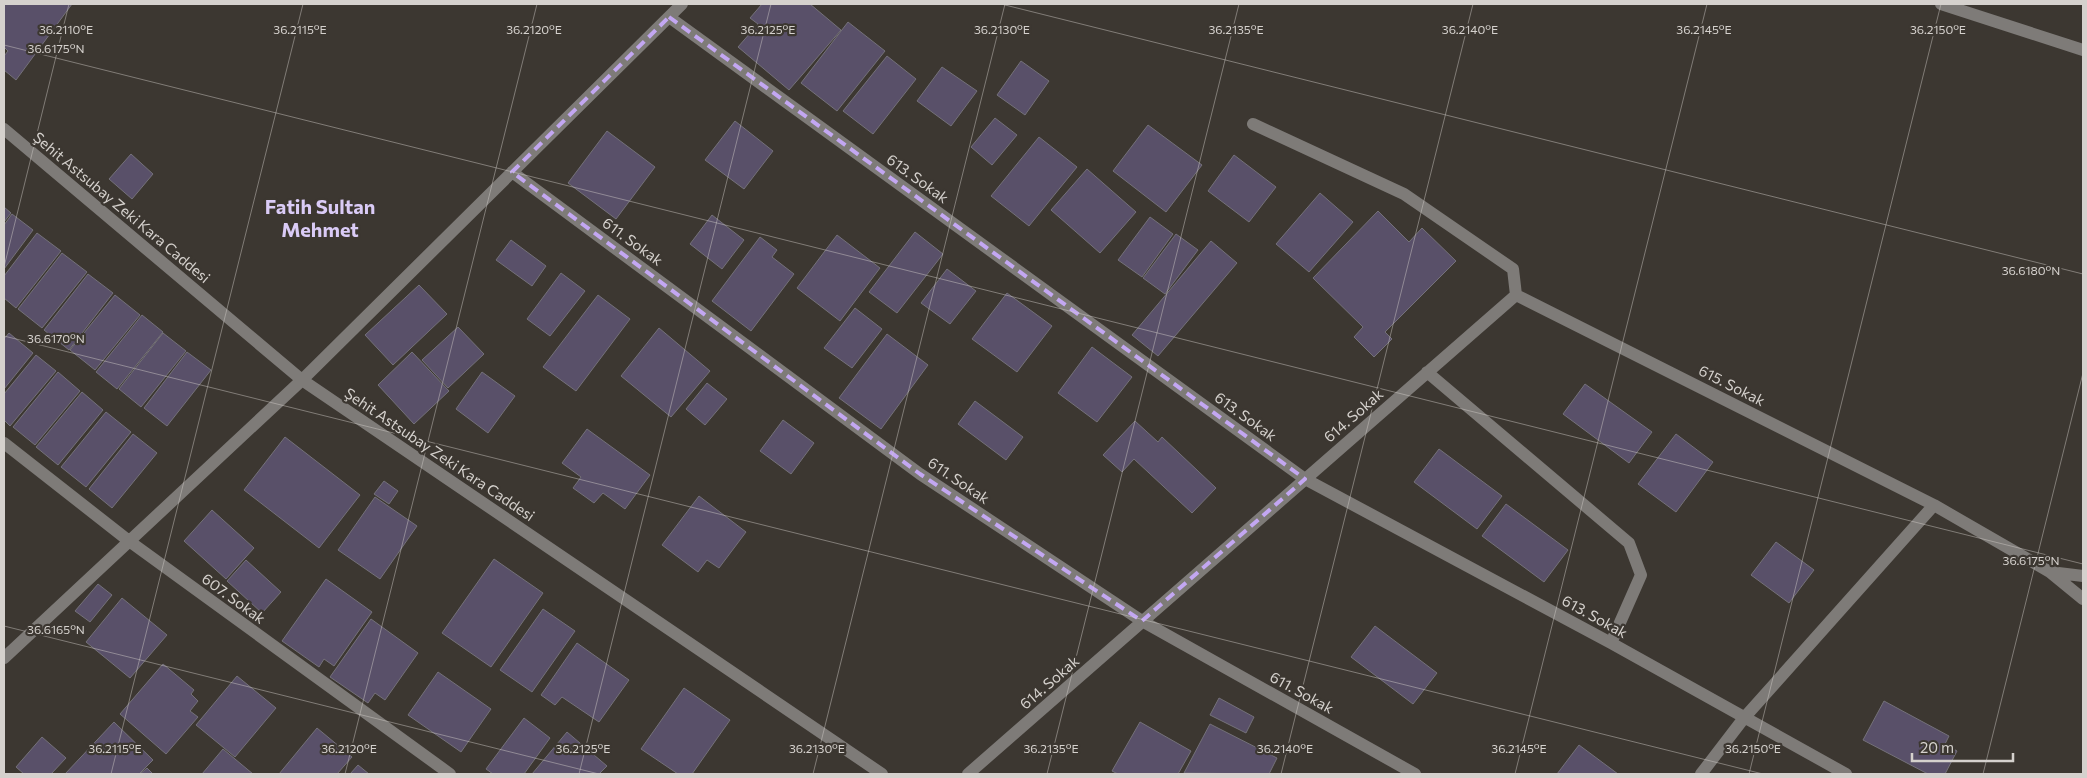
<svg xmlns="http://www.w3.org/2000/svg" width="2087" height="778" font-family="Commissioner,sans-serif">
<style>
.building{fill:#595069;stroke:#747179}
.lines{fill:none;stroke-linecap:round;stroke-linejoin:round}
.minor{stroke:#7e7b78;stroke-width:12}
.marked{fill:none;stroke:#c3a7f2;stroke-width:4;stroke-dasharray:10 6;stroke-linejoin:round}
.ticks{fill:none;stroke:#d5d1cd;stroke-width:1;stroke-opacity:0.45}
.labels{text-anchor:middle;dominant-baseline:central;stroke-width:4.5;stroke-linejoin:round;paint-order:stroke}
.street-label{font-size:15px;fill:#d5d1cd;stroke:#3c3731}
.district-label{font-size:20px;font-weight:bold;fill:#dacbf6;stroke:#3c3731}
.ticks-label{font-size:12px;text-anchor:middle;fill:#d5d1cd;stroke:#3c3731;stroke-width:4.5;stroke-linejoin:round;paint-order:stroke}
</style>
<rect width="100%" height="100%" fill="#3c3731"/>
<path class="building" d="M4,4H72L16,80L4,70V56L8,51L4,47Z
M762,4H810L841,30L789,90L738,47L758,24L750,18Z
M848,22L885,51L837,111L801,83Z
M887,56L916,79L873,134L843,111Z
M1021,61L1049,81L1025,115L997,95Z
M942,67L977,91L951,126L917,101Z
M995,118L1017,135L992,165L971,147Z
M735,121L773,151L744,189L705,160Z
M1148,125L1202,165L1166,212L1113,171Z
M607,131L655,167L616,219L568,183Z
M1039,137L1077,167L1029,226L991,196Z
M131,154L153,174L132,199L109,179Z
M1234,155L1276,187L1249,222L1208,191Z
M1087,169L1136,212L1100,253L1051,210Z
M1320,193L1353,222L1309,272L1276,244Z
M4,207L11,213L4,222Z
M1378,211L1409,242L1422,228L1456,261L1385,332L1392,339L1374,357L1354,337L1363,327L1313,278Z
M12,214L33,230L4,269V225Z
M712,215L744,240L722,269L690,244Z
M1150,217L1173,234L1142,277L1118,260Z
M915,232L943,254L897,313L869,292Z
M37,233L61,251L16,308L4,298V276Z
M1176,234L1198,250L1165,294L1143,278Z
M837,235L880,268L840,321L797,288Z
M760,237L777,250L772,257L794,274L751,331L712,301Z
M511,240L546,266L532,286L496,260Z
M1211,241L1237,263L1158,356L1132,335Z
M62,253L87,272L42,328L18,309Z
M947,269L976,291L950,324L921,303Z
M561,273L585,291L550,336L527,319Z
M88,274L113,293L69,350L44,330Z
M419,285L447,314L393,365L365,335Z
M1007,293L1052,326L1017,372L972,339Z
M115,295L140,315L95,370L70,350Z
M598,295L630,319L576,391L543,367Z
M855,308L882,329L852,368L824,348Z
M142,315L163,332L117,389L96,372Z
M458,327L484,354L448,388L422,360Z
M659,328L710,371L671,417L621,376Z
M9,333L33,353L4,389V339Z
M163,333L186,351L141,407L119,389Z
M887,334L928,365L881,429L839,398Z
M1092,347L1132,377L1097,422L1058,393Z
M187,352L211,370L167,426L144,408Z
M412,352L449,391L414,424L378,385Z
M36,355L56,371L10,426L4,420V394Z
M58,372L80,391L35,445L13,427Z
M482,372L515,396L488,433L456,409Z
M707,383L727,399L705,425L686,409Z
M1585,384L1652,432L1629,463L1563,414Z
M82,392L103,410L58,465L36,447Z
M975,401L1023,437L1006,460L958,424Z
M106,412L131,432L86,487L61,467Z
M783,420L814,443L791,474L760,451Z
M1135,421L1158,442L1162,437L1216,488L1192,513L1134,459L1122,472L1103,455Z
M587,429L650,475L625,509L603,493L594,503L573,488L581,477L562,463Z
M133,434L157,453L112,508L89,489Z
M1676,434L1713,462L1676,512L1638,484Z
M285,437L360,495L319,548L244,490Z
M1439,449L1502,496L1477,529L1414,482Z
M384,481L398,491L389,504L374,494Z
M699,496L746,532L719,568L707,560L698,572L662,545Z
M375,497L417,526L380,579L338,550Z
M1506,504L1568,550L1544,582L1482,536Z
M212,510L254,548L226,579L184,541Z
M1776,542L1814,570L1789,603L1751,575Z
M494,559L543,593L491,667L442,633Z
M246,560L281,592L262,613L227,581Z
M326,579L372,612L334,666L324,659L319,667L282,641Z
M98,584L112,595L90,622L75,611Z
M122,598L167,635L130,678L86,642Z
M543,609L575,631L532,692L500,670Z
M371,619L418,653L385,700L375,693L368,703L330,677Z
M1375,626L1437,673L1413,704L1351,657Z
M577,643L629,680L599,722L562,697L555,705L541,695Z
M163,664L194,690L191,694L198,701L190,711L198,717L166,754L120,714Z
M438,672L491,709L461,752L408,715Z
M237,676L276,708L235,757L196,725Z
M684,688L730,720L692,774H678L641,749Z
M1219,698L1254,717L1246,733L1210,715Z
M1884,701L1949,736L1945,744L1957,751L1945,774H1928L1863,740Z
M524,718L550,738L524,774H493L486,769Z
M114,722L153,760L139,774H65Z
M1140,722L1191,751L1178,774H1118L1112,771Z
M1210,724L1277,758L1269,774L1184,773Z
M317,728L352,757L337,774H279Z
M567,732L607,766L599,774H532Z
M42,737L66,758L51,774H24L16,767Z
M1579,745L1618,774H1557Z
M223,749L253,774H202Z
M358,765L369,774H350Z
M147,768L153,774H140Z"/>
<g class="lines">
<path class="minor" d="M1941,4L2083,50
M669,17L1305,479L1611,643L1846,774
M1253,124L1404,194L1513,269L1516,295
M4,129L302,380L882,774
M512,172L920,474L1142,621L1415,774
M1516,295L1934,505L2050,572L2083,599
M1427,372L1629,543L1641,575L1611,643
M4,443L129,541L450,774
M2050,572L2083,576
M4,658L302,380L682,4
M968,774L1516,295
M1701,774L1744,718L1934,505"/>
</g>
<path class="marked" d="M669,17L1305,479L1142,621L920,474L512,172Z"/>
<path class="ticks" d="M1001,4L2083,274M4,45L2083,564M4,267L69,4M4,336L1763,774M4,626L599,774M111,774L303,4M345,774L537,4M579,774L771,4M813,774L1005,4M1047,774L1239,4M1281,774L1473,4M1515,774L1707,4M1749,774L1941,4M1983,774L2083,373"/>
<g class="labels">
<g class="street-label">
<text transform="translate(918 178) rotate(36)">613. Sokak</text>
<text transform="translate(122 207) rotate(40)">Şehit Astsubay Zeki Kara Caddesi</text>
<text transform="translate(633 241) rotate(36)">611. Sokak</text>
<text transform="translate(1732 385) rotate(27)">615. Sokak</text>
<text transform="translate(1353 415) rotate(-41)">614. Sokak</text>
<text transform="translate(1246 416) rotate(36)">613. Sokak</text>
<text transform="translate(440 454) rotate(34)">Şehit Astsubay Zeki Kara Caddesi</text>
<text transform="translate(959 480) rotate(34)">611. Sokak</text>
<text transform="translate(234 598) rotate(36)">607. Sokak</text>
<text transform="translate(1595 616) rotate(29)">613. Sokak</text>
<text transform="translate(1049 682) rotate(-41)">614. Sokak</text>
<text transform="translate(1302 692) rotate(29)">611. Sokak</text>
</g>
<g class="district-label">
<text x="320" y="206">Fatih Sultan<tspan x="320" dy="23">Mehmet</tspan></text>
</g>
</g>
<g class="ticks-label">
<text x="300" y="34">36.2115°E</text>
<text x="534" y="34">36.2120°E</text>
<text x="1002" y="34">36.2130°E</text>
<text x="1236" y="34">36.2135°E</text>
<text x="1470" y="34">36.2140°E</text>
<text x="1704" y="34">36.2145°E</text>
<text x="1938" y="34">36.2150°E</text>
<text x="66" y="34">36.2110°E</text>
<text x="768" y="34">36.2125°E</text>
<text x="56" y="53">36.6175°N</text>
<text x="2031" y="275">36.6180°N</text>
<text x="56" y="343">36.6170°N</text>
<text x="2031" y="565">36.6175°N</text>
<text x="56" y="634">36.6165°N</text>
<text x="115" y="753">36.2115°E</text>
<text x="349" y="753">36.2120°E</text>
<text x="583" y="753">36.2125°E</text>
<text x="817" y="753">36.2130°E</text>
<text x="1051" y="753">36.2135°E</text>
<text x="1285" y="753">36.2140°E</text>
<text x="1519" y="753">36.2145°E</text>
<text x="1753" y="753">36.2150°E</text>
</g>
<rect width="2087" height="778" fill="none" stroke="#d5d1cd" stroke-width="10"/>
<path d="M1912 753v8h101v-8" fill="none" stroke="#d5d1cd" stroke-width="2.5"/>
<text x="1920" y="753" font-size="15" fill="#d5d1cd" stroke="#3c3731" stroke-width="4" paint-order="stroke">20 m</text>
</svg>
